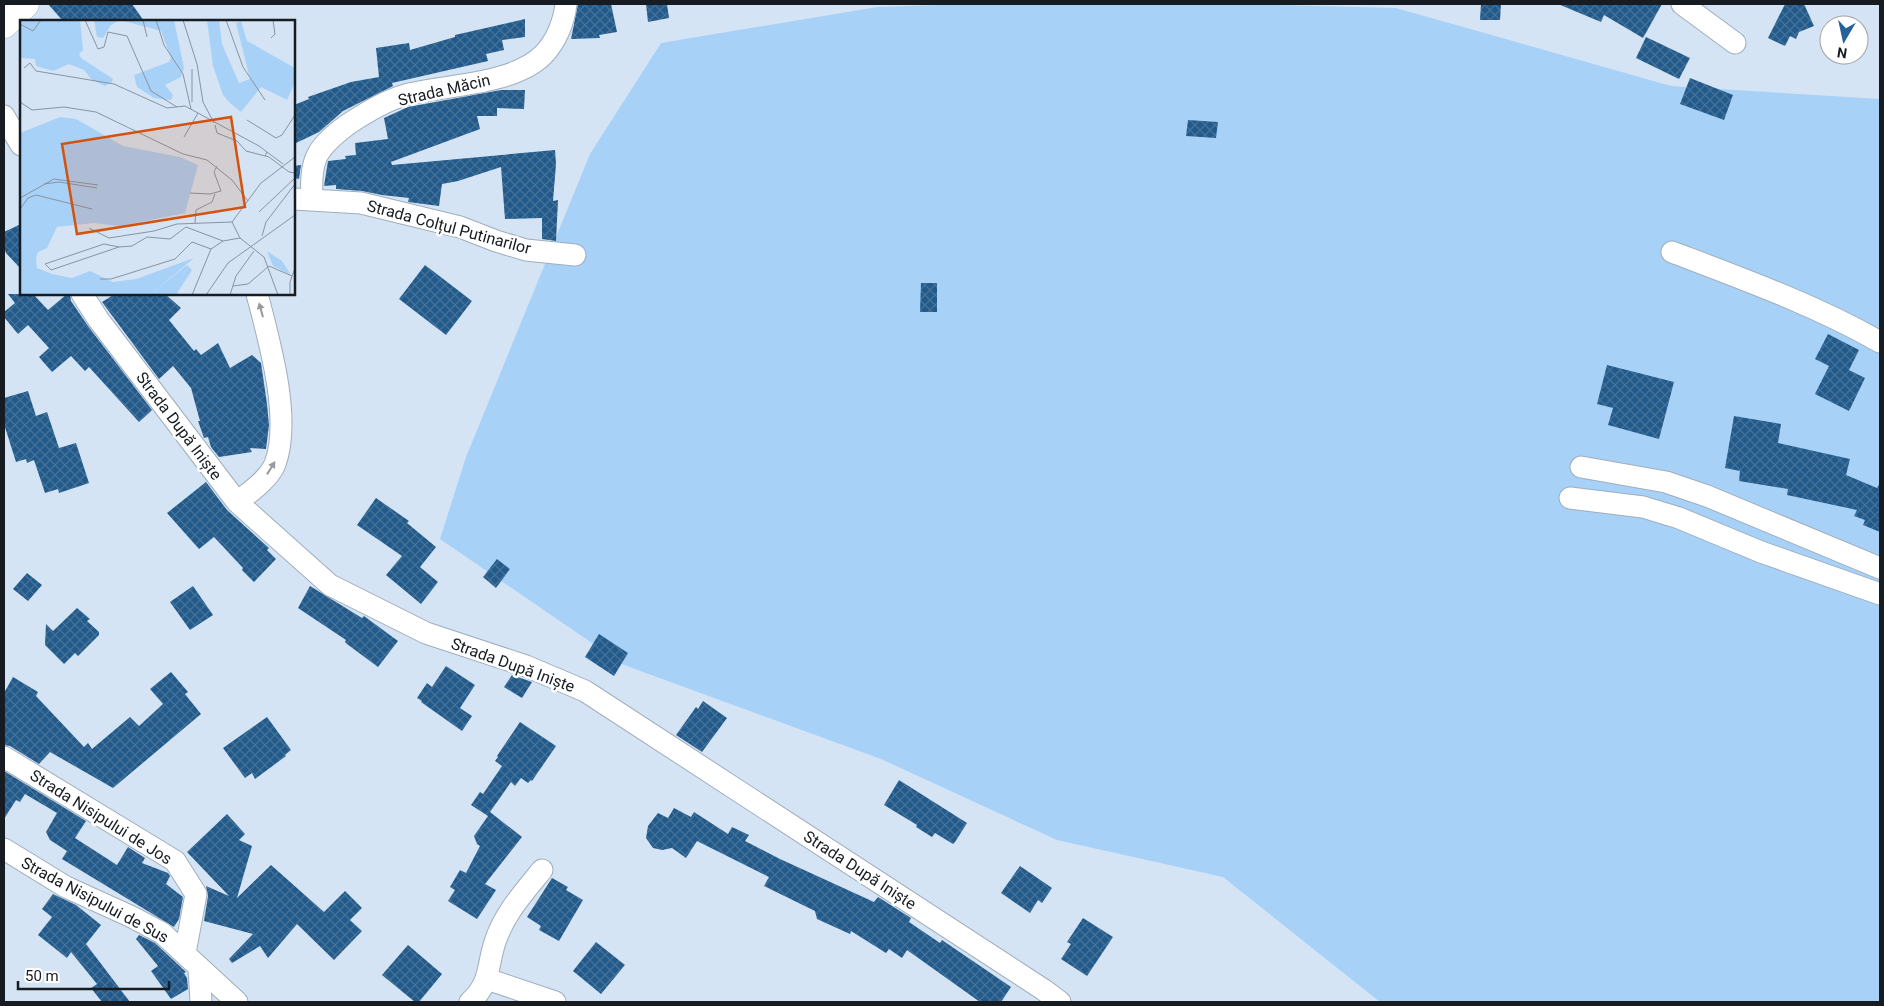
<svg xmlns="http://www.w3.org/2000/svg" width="1884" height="1006" font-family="Roboto,sans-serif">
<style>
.grass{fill:#a8d1f8}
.building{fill:url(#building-cross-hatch)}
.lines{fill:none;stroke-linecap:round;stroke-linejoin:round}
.street-casing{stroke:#9faebd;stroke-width:23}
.secondary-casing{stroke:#9faebd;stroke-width:29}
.street{stroke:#fff;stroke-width:21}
.secondary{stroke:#fff;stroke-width:28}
.oneway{fill:#97999c}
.labels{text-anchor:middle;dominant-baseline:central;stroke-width:5;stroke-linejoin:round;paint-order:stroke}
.street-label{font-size:16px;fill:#171c22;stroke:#fff}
.inset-road{fill:none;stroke:#8894a0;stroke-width:1}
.view{fill:#d3530e;fill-opacity:0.15;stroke:#d3530e;stroke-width:2.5}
.inset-edge{fill:none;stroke:#171c22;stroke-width:2.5}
</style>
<defs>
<pattern id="building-cross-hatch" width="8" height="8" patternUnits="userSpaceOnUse" patternTransform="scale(1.25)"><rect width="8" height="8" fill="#215a8b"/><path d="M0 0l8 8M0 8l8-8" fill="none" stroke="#477298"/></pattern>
</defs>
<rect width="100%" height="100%" fill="#d4e4f4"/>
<path class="grass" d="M968,4H1239L1396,8L1671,86L1880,99V1002H1380L1223,877L1057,840L881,759L624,665L440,539L466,457L590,154L661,43L877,7Z"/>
<path class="building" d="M48,4H132L144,21H63Z
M578,4H611L617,32L599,35L600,38L571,39Z
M646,4H667L669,18L648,22Z
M1481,4H1501L1500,20H1480Z
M1558,4H1662L1643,38L1604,15L1601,22Z
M1785,4H1804L1814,26L1799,32L1796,39L1790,36L1785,46L1768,38Z
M525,19V37L502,40L504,50L486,54L488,61L392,83L393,86L343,111L319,132L294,144V105L309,99L308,97L351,82L379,77L376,48L409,43L410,50L455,37V35Z
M1646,37L1690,58L1679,79L1636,58Z
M1690,78L1733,95L1724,120L1680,104Z
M501,90H525L524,109L497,108V116H477L480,129L391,162L392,165L555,150L556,164L553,201L558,200L556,241L542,239V218L505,219L501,167L458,181L442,184L439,206L408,202L409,198L382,195L362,191L336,189V185L324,186L328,161L346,159L345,156L356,155L355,143L388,139L384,118L408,107Z
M1188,120L1218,122L1216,138L1186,136Z
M301,165L299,179L294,178V166Z
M21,224V269L6,253L4,247V232Z
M425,265L472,301L446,335L399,299Z
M921,283H937V312H920Z
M8,294H33L48,310L67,294H70L71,301L88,326L152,410L150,412L139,422L89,367L85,371L71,356L52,372L39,357L49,348L28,325L18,334L4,317V312L15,303Z
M115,294H165L181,308L169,320L194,351L196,349L201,355L218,343L230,368L252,355L261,363L267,404L269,425L266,449L250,448L252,452L219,457L211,447L208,437L204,438L198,421H200L191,388L173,366L159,379L102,302Z
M1828,334L1859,350L1849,370L1865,378L1849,411L1815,394L1829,366L1815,359Z
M1607,365L1674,382L1659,439L1608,425L1613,408L1597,404Z
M28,391L36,416L47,412L59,448L76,443L89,483L59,493L58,489L45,493L34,460L27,463L26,459L16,462L4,424V398Z
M1734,416L1781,424L1778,443L1850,459L1846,475L1877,488L1880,483V532L1863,525L1865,520L1854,516L1857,510L1787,495L1788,489L1739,481L1740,471L1725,468Z
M206,482L227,510L269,548L267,550L276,559L254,582L242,570L243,568L214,537L199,549L167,513Z
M376,498L409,521L407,523L436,547L420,567L438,582L421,604L386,575L402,556L357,525Z
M497,559L510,569L496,588L483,577Z
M27,573L42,585L28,601L13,589Z
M193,586L213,615L190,630L170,602Z
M310,586L362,618L364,616L398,641L378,667L347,644L345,642L346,640L298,608Z
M77,608L90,619L87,621L99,632V635L78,656L75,653L64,664L45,645L46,624L53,631Z
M599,634L628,653L614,676L585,657Z
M446,666L475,685L460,708L472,716L462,731L421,702L422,701L417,698L427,683L432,687Z
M171,672L188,692L185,694L201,714L113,788L50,752L39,764L10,746L4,745V693L13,677L38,692L36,696L84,747L88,743L92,749L130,717L139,726L163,704L150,689Z
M512,675L532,682L522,698L504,687Z
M703,701L727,718L702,752L676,735L696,707L698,709Z
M267,717L291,750L285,755L286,756L255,779L252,773L245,778L223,748Z
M520,722L556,746L532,781L531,780L528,783L521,778L515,786L511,782L490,812L522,837L485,884L496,890L477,919L448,901L455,890L450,887L460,870L466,873L480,846L477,844L474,836L488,816L471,805L480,792L483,794L502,766L495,761L498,757L497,756Z
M4,771L86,821L75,838L117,865L128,847L145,858L142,863L168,873L170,876L166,884L183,897L179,919L174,927L62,859L67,851L50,840L46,832L57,813L25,794L20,802L16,800L4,819Z
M899,780L967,823L955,842L953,844L935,833L932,837L916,827L917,825L884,805Z
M674,808L691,817L694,812L728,834L732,827L749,835L745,841L780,859L874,902L878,897L911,918L909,922L940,943L942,940L1011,987L1001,1002H980L907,950L902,958L889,949L886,953L851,931L850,934L817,919L815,911L764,886L769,877L697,841L686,858L672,848L662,850L653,848L646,838L648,826L658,813L668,818Z
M227,814L245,834L239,840L252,846L237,898L271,865L324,912L345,891L362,908L350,920L362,931L334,960L297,924L268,958L260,946L232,963L229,959L253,934L204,921L208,896L206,886L229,896L187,852Z
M1020,866L1052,888L1042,903L1038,900L1030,913L1001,893Z
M552,878L568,887L566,890L583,900L559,941L539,930L541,926L527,917Z
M53,894L76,905L101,925L86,944L130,1002H102L91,988L97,984L71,952L67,958L38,935L52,917L42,909Z
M1083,918L1113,937L1087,976L1061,959L1071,944L1067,942Z
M139,935L155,943L186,972L184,973L187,978L188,989L171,999L151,971L158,966L136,939Z
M596,942L625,965L601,994L573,971Z
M408,945L442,974L419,1002H415L382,975Z"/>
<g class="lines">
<g class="street-casing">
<path id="street" d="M1682,4L1735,43
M4,116L21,145
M294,199L361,203L460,227L496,241L526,250L575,255
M312,199C310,160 315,149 347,125C362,115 387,100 405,95C444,85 513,85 543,55C556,42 564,22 566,4
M1672,252C1743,279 1815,305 1880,342
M82,294L98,319L237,502L330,585L426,633L526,666L585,691L1044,990L1060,1002
M1581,467L1666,482L1707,496L1880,568
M1570,498L1643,507L1679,518L1761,552L1880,594
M237,502C249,493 269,479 275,464C292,419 269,340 257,294
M4,757L175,861L196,894L185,953
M4,849L66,887L132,917L162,933L237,1002
M199,968L201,1002
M487,979L555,1002
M470,1002C491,983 487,966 495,942C504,914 524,892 542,870"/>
</g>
<g class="secondary-casing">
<path id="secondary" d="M4,24L25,4"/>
</g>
<use href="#street" class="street"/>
<use href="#secondary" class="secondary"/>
</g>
<defs><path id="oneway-solid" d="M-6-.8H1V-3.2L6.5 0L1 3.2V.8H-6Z" transform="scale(1.25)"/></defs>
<g class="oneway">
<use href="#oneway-solid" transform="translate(261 310) rotate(-105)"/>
<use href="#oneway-solid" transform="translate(271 468) rotate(-58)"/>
</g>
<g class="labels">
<g class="street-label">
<text transform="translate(444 90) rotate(-13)">Strada Măcin</text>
<text transform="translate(449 227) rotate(15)">Strada Colțul Putinarilor</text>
<text transform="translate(179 426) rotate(53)">Strada După Iniște</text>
<text transform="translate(513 665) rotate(20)">Strada După Iniște</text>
<text transform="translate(101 817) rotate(32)">Strada Nisipului de Jos</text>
<text transform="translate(860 870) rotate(33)">Strada După Iniște</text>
<text transform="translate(95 900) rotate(28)">Strada Nisipului de Sus</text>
</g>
</g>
<g transform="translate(20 20)">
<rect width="275" height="275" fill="#d4e4f4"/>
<path d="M0,0H60L63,30L59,34L61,38L93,59L92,62L85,66L72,60L64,50L49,44L33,51L16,46L15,39L0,38ZM74,0H99L91,5L83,18L77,17ZM100,0H154L164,48L161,57L145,65L153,75L151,80L134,78L117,67L114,55L149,42L151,38L141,11ZM187,0H199L202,24L219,63L230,59L216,3L221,1L227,21L275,48V62L267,80L241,67L221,92L210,83L203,75L193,46ZM40,97L56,99L103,126L160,137L178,145L165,193L100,206L74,203L37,207L27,228L18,232L16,238L17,248L32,254L52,258L70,251L93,262L116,259L174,238L130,275H0V113Z" fill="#a8d1f8"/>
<path d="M167,245L172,250L156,275H130Z" fill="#a8d1f8"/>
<path d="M247,231L262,241L271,255L253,246Z" fill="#a8d1f8"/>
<path class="inset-road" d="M65,0L78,29L84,27L88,12L107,16L131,71L157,87M123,0L127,17M136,0L144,25L163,54L171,89M163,0L177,44L183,82L194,103M206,0L223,47L245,80M0,4L13,11L21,0M251,18L255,14L253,0M4,48L10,43L16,51L94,64L147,88L165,86L239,126L247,132L245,136M172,49V82M0,82L12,90L44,87L76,92L163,134L187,140L212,160L228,181M227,100L256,118L262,115L275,95M195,105L197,113L217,121L226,131L249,137L269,152L275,153M164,117L178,93M247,132L263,144M24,164L39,162L77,168M170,173L190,174L201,171L194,152L197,146M0,178L34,159L78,165M0,189L8,178L16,175L72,189M239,192L275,158M175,203L176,190L192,182L195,174M69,208L89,218L134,211L157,204L212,202M242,216L246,202L275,164M99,227L84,224L25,244L31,250L99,227L112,226L127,217L150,219L166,207L203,221M80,259H91L155,239L172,222L191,229M213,266L228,264L249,246L272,256M172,275L191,229L203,221L220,218M186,275L208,243L275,195M210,275L216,256L234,231M258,275L244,237L220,218L212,202L241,163L275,137M270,275V262L275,248"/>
<path class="view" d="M211,97L225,187L57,214L42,124Z"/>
<rect width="275" height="275" class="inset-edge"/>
</g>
<rect width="1884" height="1006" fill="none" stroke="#171c22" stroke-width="10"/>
<g transform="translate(1844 40) rotate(189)"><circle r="24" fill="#ffffff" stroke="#a2a4a7"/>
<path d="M0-4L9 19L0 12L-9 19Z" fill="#236399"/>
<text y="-8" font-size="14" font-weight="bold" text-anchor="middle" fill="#171c22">N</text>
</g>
<path d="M18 981v8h151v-8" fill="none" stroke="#171c22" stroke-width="2.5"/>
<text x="25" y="981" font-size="15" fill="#171c22" stroke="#ffffff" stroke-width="4" paint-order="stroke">50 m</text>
</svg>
